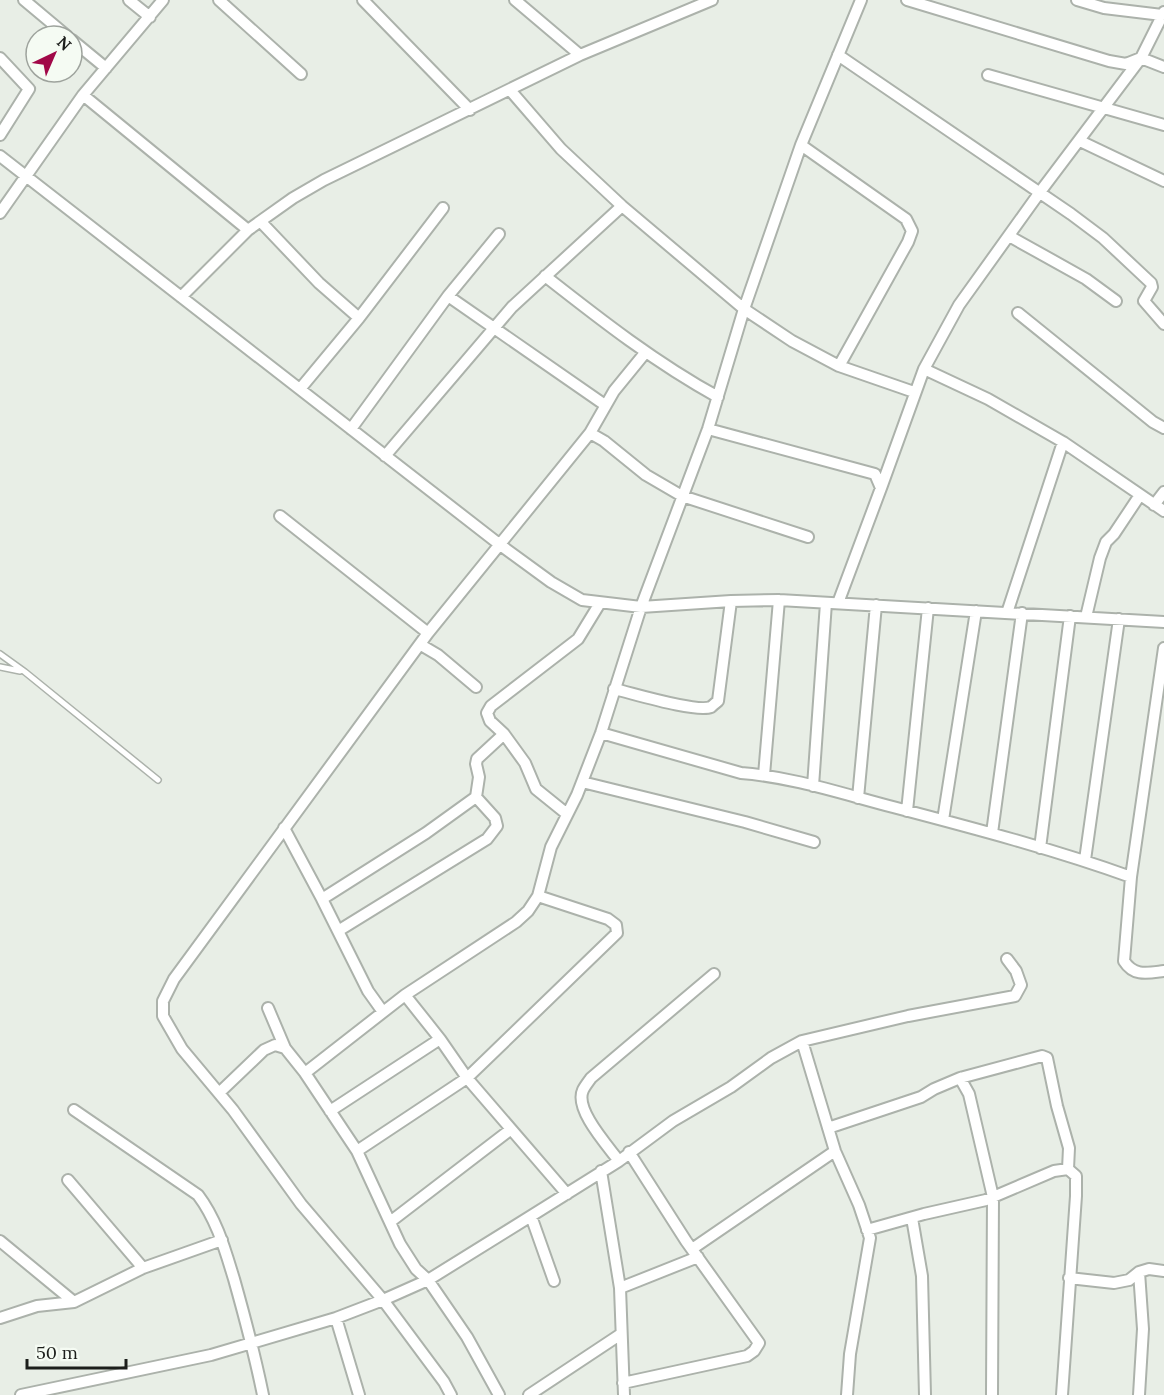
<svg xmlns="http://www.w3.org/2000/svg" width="1164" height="1395" font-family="Lora,serif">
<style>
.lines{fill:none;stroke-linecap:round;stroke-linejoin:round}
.lane-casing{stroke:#acb2ab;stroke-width:8}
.street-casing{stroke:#acb2ab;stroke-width:14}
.lane{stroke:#fff;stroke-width:5}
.street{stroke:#fff;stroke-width:10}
</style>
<rect width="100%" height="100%" fill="#e8eee6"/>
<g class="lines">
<g class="lane-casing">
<path id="lane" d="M0,654L25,672L158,780
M0,667L20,671"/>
</g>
<g class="street-casing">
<path id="street" d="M24,0L67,36
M129,0L150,17
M219,0L301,74
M363,0L470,110
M515,0L580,55
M907,0L1109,61L1126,64L1141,58L1164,67
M1077,0L1104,8L1162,15
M72,40L106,68
M838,55L1071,214L1103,238L1151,283L1152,287L1144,301L1164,324
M0,58L29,89L0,135
M988,75L1164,125
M510,90L561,149L622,206L744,309L792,341L839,366L914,392
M83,95L248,230L293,198L324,180L580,55L712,0
M1080,141L1164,181
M801,145L906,219L912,231L908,242L839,366
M0,156L499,544L551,582L582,600L641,607L731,601L779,600L1164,622
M0,213L83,95L163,0
M261,222L319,283L359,318
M1009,236L1086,279L1116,301
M545,276C601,320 656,363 718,397
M448,296L605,405
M181,297L248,230
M1018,313L1153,422L1164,428
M645,353L614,391L590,433L604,441L646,475L682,496L808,537
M924,369L988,399L1063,442L1164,511
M300,389L359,318L443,208
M351,429L448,296L499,234
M708,429L875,474L881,488L838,603
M385,456L512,307L622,206
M881,488L924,369L959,305L1040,192L1141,58L1164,12
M1154,505L1164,492
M280,516L428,633
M1007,613L1063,442
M1086,617L1100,558L1106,542L1114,534L1140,495
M421,645L438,655L476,687
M614,689C632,693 696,713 711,707C712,706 718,701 718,701L731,601
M601,733L741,773C793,777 843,794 893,807C973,828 1053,849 1131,877L1124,961C1134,977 1148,973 1164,971
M504,734L490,721L487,713L491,706L578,639L600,603
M764,775L779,600
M582,782L745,822L814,842
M813,786L826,603
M858,798L876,605
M907,811L928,608
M943,820L976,611
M284,828L322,899L368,991L383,1012
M992,833L1022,613
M1040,848L1070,616
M1085,860L1119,619
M1131,877L1164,648
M322,899L426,833L476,797L479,777L476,764L477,759L504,734L525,763L536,789L567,814
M338,931L487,839L497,826L495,818L476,797
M405,995L440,1039L467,1078L567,1194
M268,1008L285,1048
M802,1041L835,1151L859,1205L870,1238L850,1354L847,1395
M305,1073L405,995L516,922L528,911L538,896L551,847L577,795L601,733L641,607L708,429L744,309L801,145L861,0
M960,1078L1042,1056L1047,1058L1057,1106L1069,1148L1068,1169
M219,1093L264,1050L275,1045L285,1048L305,1073L357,1151L400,1244L416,1269L428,1280L467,1337L499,1395
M74,1110L198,1195C217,1220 225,1250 234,1279C245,1318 255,1356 263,1395
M330,1111L440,1039
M828,1128L921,1097L934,1089L960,1078L969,1094L993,1197L992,1395
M357,1151L467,1078L617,933L616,925L608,919L538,896
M619,1161C607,1145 574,1109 583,1090C585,1086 589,1081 591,1078L714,974
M601,1171L620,1288L624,1395
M68,1180L143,1268
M531,1216L554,1281
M912,1218L922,1276L925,1395
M390,1222L510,1130
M867,1230L924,1214L986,1200L1054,1171L1068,1169L1076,1176V1196L1062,1395
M0,1241L74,1302
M692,1249L835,1151
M1139,1272L1143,1329L1139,1395
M1069,1278L1114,1283L1129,1280L1139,1272L1149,1269L1164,1271
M620,1288L698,1257
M0,1318L37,1306L74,1302L143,1268L222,1240
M336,1318L359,1395
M623,1383L747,1356L754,1351L759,1343L686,1241L629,1152
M21,1395L211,1355L336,1318L383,1300L428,1280L531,1216L619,1161L673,1121L731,1087L771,1058L802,1041L908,1016L1015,996L1021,985L1016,971L1007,959
M451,1395L444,1382L383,1300L301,1204L233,1110L182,1049L163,1016V1001L174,979L428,633L590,433
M529,1395L621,1334"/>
</g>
<use href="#lane" class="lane"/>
<use href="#street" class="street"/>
</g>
<g transform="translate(54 54) rotate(44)"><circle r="28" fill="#f5fbf3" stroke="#9ea39d" stroke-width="1.5"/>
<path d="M0-4.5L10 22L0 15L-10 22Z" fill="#a10848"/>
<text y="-9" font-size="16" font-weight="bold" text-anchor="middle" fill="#1c1e1b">N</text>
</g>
<path d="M27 1359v9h99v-9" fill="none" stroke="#1c1e1b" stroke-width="3"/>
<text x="36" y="1359" font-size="18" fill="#1c1e1b" stroke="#f5fbf3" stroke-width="4.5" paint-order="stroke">50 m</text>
</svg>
